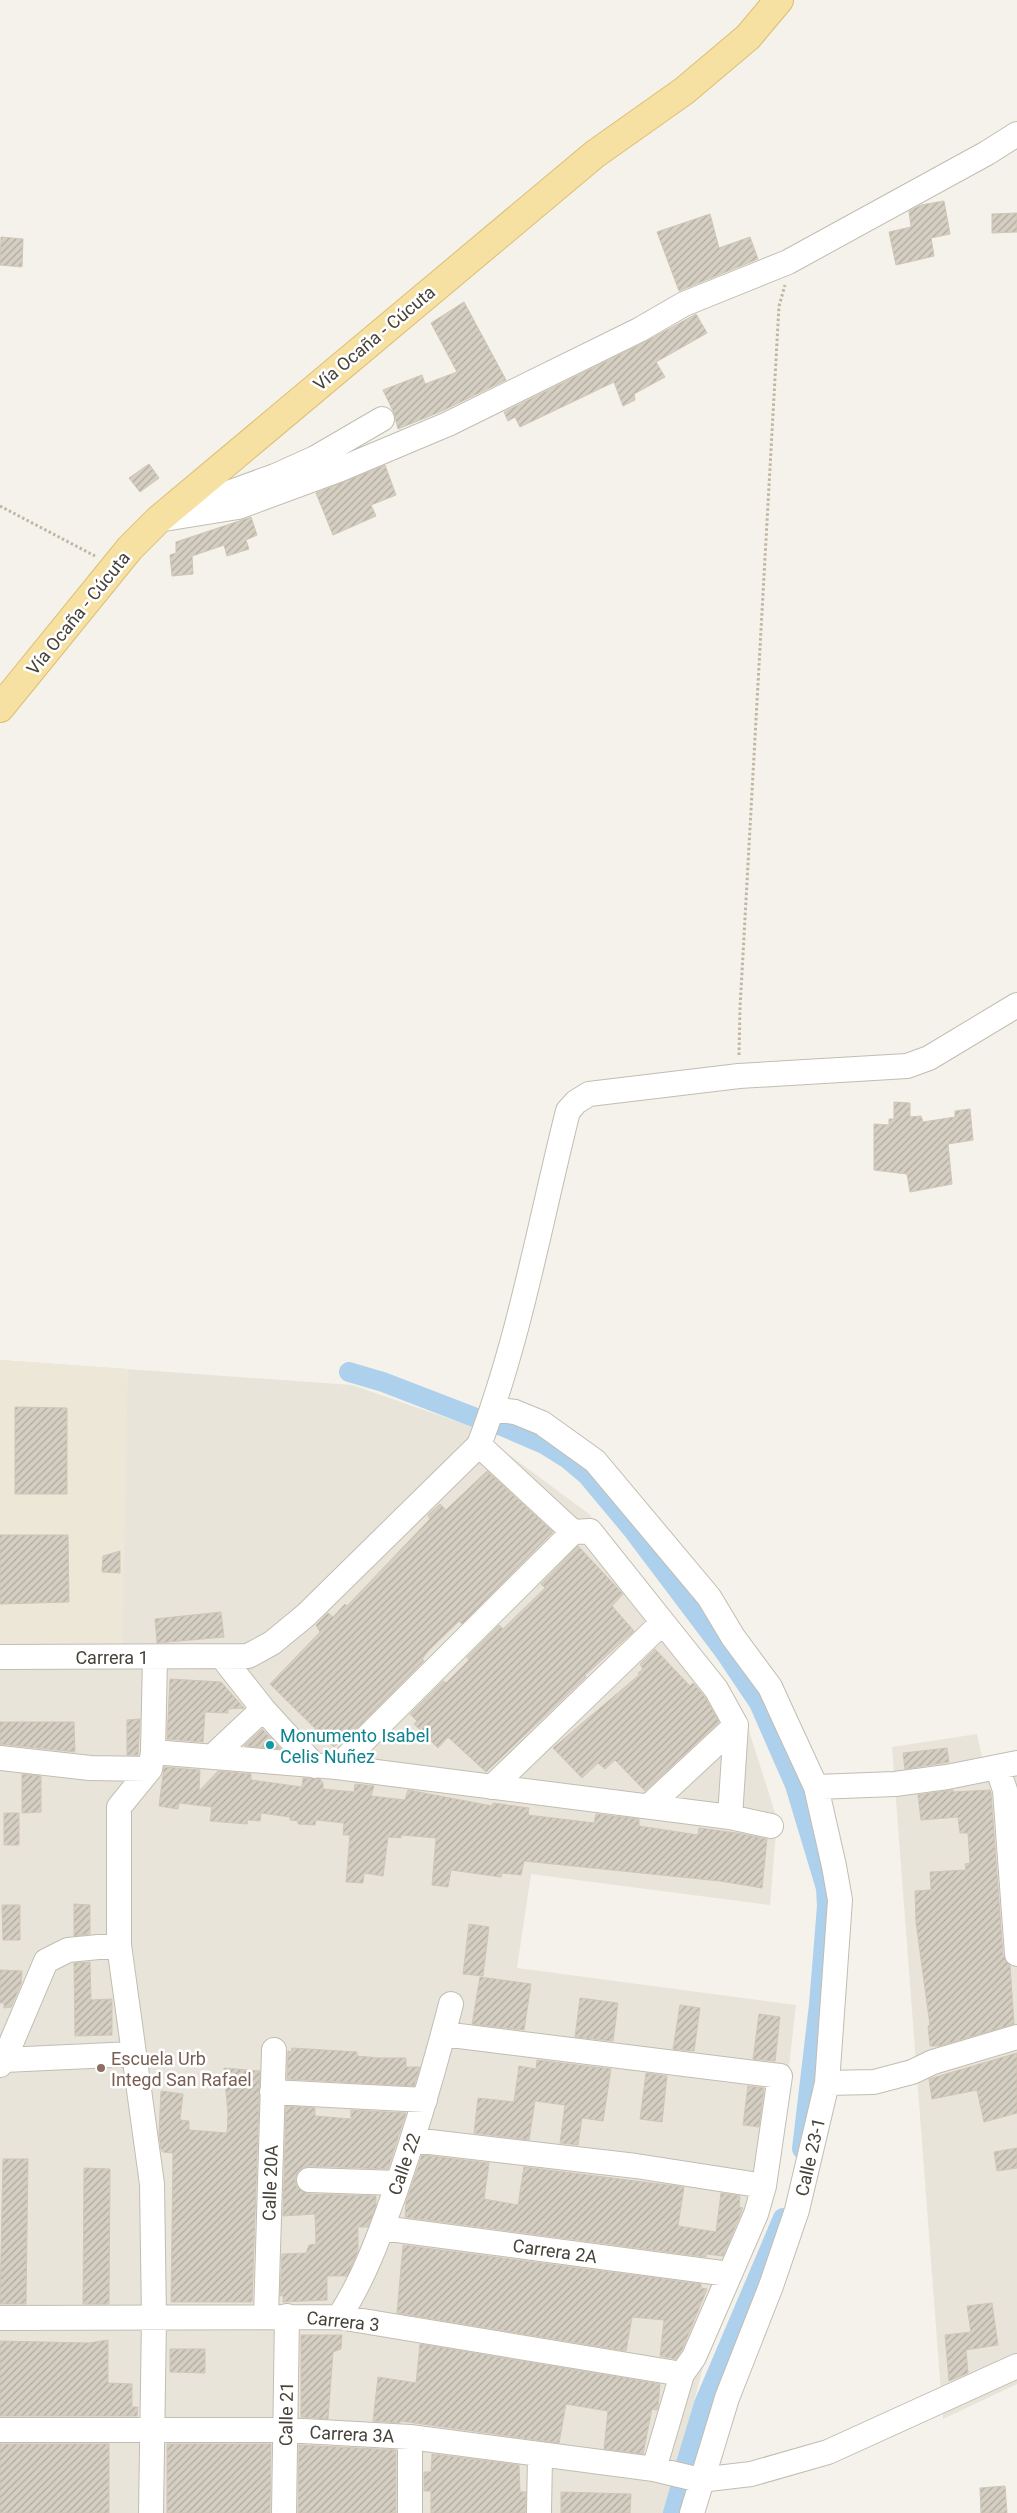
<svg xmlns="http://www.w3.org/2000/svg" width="1017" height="2513" font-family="Roboto,sans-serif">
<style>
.residential{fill:#e8e4da}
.education{fill:#ece7d7}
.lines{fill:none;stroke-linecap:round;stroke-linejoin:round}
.canal{stroke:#add0ec;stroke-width:20}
.building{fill:url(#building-hatch);stroke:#d0c6b5}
.minor-casing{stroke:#c2bdb1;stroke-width:26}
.major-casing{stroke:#dbbf73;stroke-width:30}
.path{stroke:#c0b6a1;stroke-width:3;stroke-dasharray:2.5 2.5;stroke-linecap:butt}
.minor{stroke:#fff;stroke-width:24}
.major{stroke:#f7e1a2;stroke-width:28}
.culture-dot{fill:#0f9aa8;stroke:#fff;stroke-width:2}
.education-dot{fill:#8d6e63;stroke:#fff;stroke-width:2}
.labels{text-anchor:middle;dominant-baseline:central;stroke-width:5;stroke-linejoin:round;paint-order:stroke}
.street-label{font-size:18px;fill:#48433a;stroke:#fff}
.culture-label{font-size:18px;fill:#0d838f;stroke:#fff;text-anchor:start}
.education-label{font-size:18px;fill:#785e54;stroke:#fff;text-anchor:start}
</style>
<defs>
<pattern id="building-hatch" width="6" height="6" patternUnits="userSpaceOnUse" patternTransform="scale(1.25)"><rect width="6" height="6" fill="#d5cec2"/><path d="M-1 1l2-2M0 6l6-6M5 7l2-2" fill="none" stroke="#afa99f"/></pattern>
</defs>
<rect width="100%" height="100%" fill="#f4f2eb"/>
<path class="residential" d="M0,1360L352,1385L470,1426L589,1514L743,1712L777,1819L770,1905L531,1874L517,1968L796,2005L775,2190L708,2349L664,2513H0Z
M977,1734L983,1762L1017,1755V2384L943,2419L892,1747Z"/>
<path class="education" d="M0,1360L128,1369L122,1646L0,1647Z"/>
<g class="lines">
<path class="canal" d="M349,1372L383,1382L479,1419
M495,1423L544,1444L568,1459L587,1475L632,1529L724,1651L759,1703L795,1785L826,1888L827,1906L819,2005L802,2149
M685,2467L704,2404L783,2218
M673,2513L681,2485"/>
</g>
<path class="building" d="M944,201L950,234L931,238L934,256L896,265L889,232L911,227L909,211L921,205Z
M1017,213V232L992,233V214Z
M710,214L719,248L750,237L758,259L679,291L657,232Z
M1,237L23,239L22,267L0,265Z
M464,302L506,380L442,411L398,429L394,413L383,390L422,375L425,384L457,372L431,323Z
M696,314L707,333L656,362L665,377L634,394L635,400L623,406L614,382L520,427L515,417L508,421L504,412L645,342Z
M149,464L159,478L140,492L129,478Z
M385,465L396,495L371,505L376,516L333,535L316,493Z
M251,517L257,535L246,540L249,549L227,556L224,545L192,556L193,574L172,576L170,555L176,553V542Z
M894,1102L910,1103V1117L921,1116L923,1122L955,1117V1111L970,1109L973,1140L948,1144L952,1184L910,1192L907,1174L874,1170V1124L889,1125V1119H894Z
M15,1407L67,1408V1494H15Z
M487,1471L553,1532L462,1624L459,1621L428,1651L422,1659L424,1661L350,1735L348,1732L334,1747L270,1684L320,1632L316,1625L328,1613L333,1617L345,1604L347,1606L430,1519L428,1515L440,1504L446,1510Z
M0,1535H68L69,1602L0,1604Z
M578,1546L623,1594L612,1606L634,1631L584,1676L586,1677L486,1772L448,1737L438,1748L414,1724L417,1721L410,1714L443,1681L446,1683L469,1660L467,1657L499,1625L503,1629L545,1588L541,1584Z
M120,1551V1573L102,1572L103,1556Z
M221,1612L224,1637L157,1643L155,1619Z
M655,1649L690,1686L693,1683L705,1697L719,1722L645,1791L615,1760L605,1769L598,1763L582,1778L553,1748L639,1675L638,1673L643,1669L640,1664Z
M170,1679L221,1682L244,1708L228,1709V1713L205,1712L203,1742L167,1739Z
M140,1719L138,1755H127V1720Z
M0,1722H74L75,1752L0,1744Z
M262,1729L281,1749L244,1746Z
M947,1748L949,1762L905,1769L903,1753Z
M164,1767L200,1770L199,1791L218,1771L251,1774V1780L302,1787L303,1778L320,1779L323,1783V1789L354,1792L355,1784L374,1786L371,1796L405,1800L408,1790L492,1806L493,1803L529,1808L528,1815L594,1823L596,1814L639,1819V1826L698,1835L699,1828L737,1833L767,1839L762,1888L720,1881L524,1861L521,1875L502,1873L501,1877L451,1870L448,1887L432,1885L436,1838L401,1835V1838L388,1837L383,1876L364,1873L363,1883L346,1882L350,1835H343L344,1823L316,1820L315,1825L298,1824V1821L290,1820V1817L261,1813L260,1821L248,1820L247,1824L210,1821L212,1807L179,1803L178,1809L159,1806Z
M22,1774L41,1776V1812L22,1813Z
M953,1790V1792L990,1790L991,1793L1003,1955L1010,1965L1014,2024L939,2046H930L928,2026L930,2025L916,1923L915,1891L931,1890L930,1872L966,1870L965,1864L970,1863L968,1833H960L958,1817L921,1820L918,1795Z
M4,1813H19V1845H4Z
M74,1904L90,1905V1934L74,1936Z
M2,1905H20V1940H3Z
M469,1924L489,1927L483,1976L463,1974Z
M90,1962L91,2000L112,1999V2035L75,2036L74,1963Z
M0,1970L22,1971L21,1984L11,2007L4,2008V2003H0Z
M480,1977L531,1984L524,2030L472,2024Z
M580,1998L618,2003L613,2041L575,2037Z
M680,2005L700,2008L694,2051L673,2049Z
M759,2014L780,2017L775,2061L753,2059Z
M292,2048L357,2052V2056L379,2058H406V2067H420L414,2086L287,2079L288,2051L291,2052Z
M1017,2053V2113L984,2122L977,2090L932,2099L929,2079Z
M537,2060L611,2069L603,2121L582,2118L578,2145L560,2143L565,2105L535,2101L529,2140L474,2133L478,2098L514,2102L519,2066L536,2069Z
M224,2068L260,2071L252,2302H171L173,2153L163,2152L161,2149L159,2134L161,2091L183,2094L180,2120L189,2121V2130L227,2133L228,2114Z
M646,2073L667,2076L662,2122L640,2119Z
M748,2086L764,2088L759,2127L743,2125Z
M286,2106L315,2108V2116L351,2119V2110L406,2113L388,2169L309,2166L302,2168L297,2173L295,2180L297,2187L308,2194L376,2196V2205L368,2227H358V2251L347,2276H327V2300L283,2302V2295L280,2296L282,2254L306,2253L309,2245L316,2244L315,2214L283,2216Z
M1017,2148V2168L997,2171L994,2152Z
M422,2155L489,2163L484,2199L518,2205L524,2167L684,2187L678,2226L716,2232L721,2193L740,2196L739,2207L743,2208L723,2256L706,2254V2257L405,2217L406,2202Z
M3,2159H28L26,2304H0Z
M84,2168L110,2169L109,2304H83Z
M403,2245L701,2284V2288L707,2289L682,2350L676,2359L660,2356L664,2320L632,2317L626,2351L397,2313Z
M992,2303L998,2345L966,2350L968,2373L949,2381L945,2335L971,2332L967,2306Z
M301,2335H342L341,2349L333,2352L328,2419L301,2417Z
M108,2340V2383L132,2384V2407H138L137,2416H0V2341L89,2343Z
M420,2344L660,2384L658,2407L657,2410L652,2409L643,2454L604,2449L608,2411L566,2404L559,2443L400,2421V2423L373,2421L378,2377L416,2383Z
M170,2349H205V2373L170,2372Z
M0,2444H109V2513H0Z
M167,2444H271L270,2513H167Z
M299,2445L396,2450V2513H298Z
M432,2454L519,2465L520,2492H526L525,2513H431V2491H424V2472H431Z
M1005,2486L1007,2513H981L980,2488Z
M561,2492L631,2494L630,2513H561Z"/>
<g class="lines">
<g class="minor-casing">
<path id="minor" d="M208,510L231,492L275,476L315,458L382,419
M158,520L238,507L341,469L448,424L639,330L684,304L788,262L987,153L1017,134
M493,1409L515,1412L542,1423L595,1461L709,1597L733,1637L770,1687L786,1722L816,1787L834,1866L840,1900L827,2083L797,2210L771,2286L727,2398L692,2513
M479,1445L573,1532L590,1531L716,1689L736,1725L730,1817
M0,1657L248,1656L272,1643L306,1615L479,1445C520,1338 540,1222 568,1111L576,1102L589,1094L739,1076L907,1066L929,1058L1017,1005
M223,1658L263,1709L315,1766
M153,1752L337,1767L730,1817L771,1826
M214,1755L263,1709
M0,1758L90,1768L150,1769
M337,1767L573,1532
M997,1767L1005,1790L1017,1954
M492,1787L662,1623
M816,1787L895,1784L947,1777L1017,1763
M649,1806L736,1725
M443,2034L780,2076L764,2186L756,2214L694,2357L682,2374L654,2469
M4,2060L46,1961L68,1950L119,1945
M0,2065L4,2060L133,2054
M827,2083L874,2082L912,2072L933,2062L1017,2037
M272,2092L425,2100
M413,2140L636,2166L764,2186
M309,2180L398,2183
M382,2228L729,2274
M266,2316L274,2050
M339,2317C365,2277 380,2234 396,2189C417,2128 435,2066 451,2004
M0,2318L339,2317L682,2374
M0,2430H285L410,2437L654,2469L700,2480L751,2474L828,2452L1017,2366
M151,2513L154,2319L152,2184L119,1945V1807L150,1769L153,1752L155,1658
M284,2513L287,2316
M410,2513V2437
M539,2513L540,2456"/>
</g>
<g class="major-casing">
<path id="major" d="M0,708L130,548L158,520L595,154L684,91L748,37L779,0"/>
</g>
<path class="path" d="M0,506L95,556
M739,1055L740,1008L779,306L785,285"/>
<use href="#minor" class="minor"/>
<use href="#major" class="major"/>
</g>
<circle class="culture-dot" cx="270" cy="1745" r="5"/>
<circle class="education-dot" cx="101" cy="2068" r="5"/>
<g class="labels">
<g class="street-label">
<text transform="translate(374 338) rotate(-40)">Vía Ocaña - Cúcuta</text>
<text transform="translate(78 613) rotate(-51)">Vía Ocaña - Cúcuta</text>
<text x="112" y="1657">Carrera 1</text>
<text transform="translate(810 2157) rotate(-77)">Calle 23-1</text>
<text transform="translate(404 2164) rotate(-71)">Calle 22</text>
<text transform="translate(270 2183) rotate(-88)">Calle 20A</text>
<text transform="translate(555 2251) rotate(8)">Carrera 2A</text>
<text transform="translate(343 2321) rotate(6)">Carrera 3</text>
<text transform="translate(286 2414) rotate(-89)">Calle 21</text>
<text transform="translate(352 2434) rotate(3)">Carrera 3A</text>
</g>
<g class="culture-label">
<text x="280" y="1735">Monumento Isabel<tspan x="280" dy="21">Celis Nuñez</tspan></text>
</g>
<g class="education-label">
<text x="111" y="2058">Escuela Urb<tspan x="111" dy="21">Integd San Rafael</tspan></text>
</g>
</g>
</svg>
